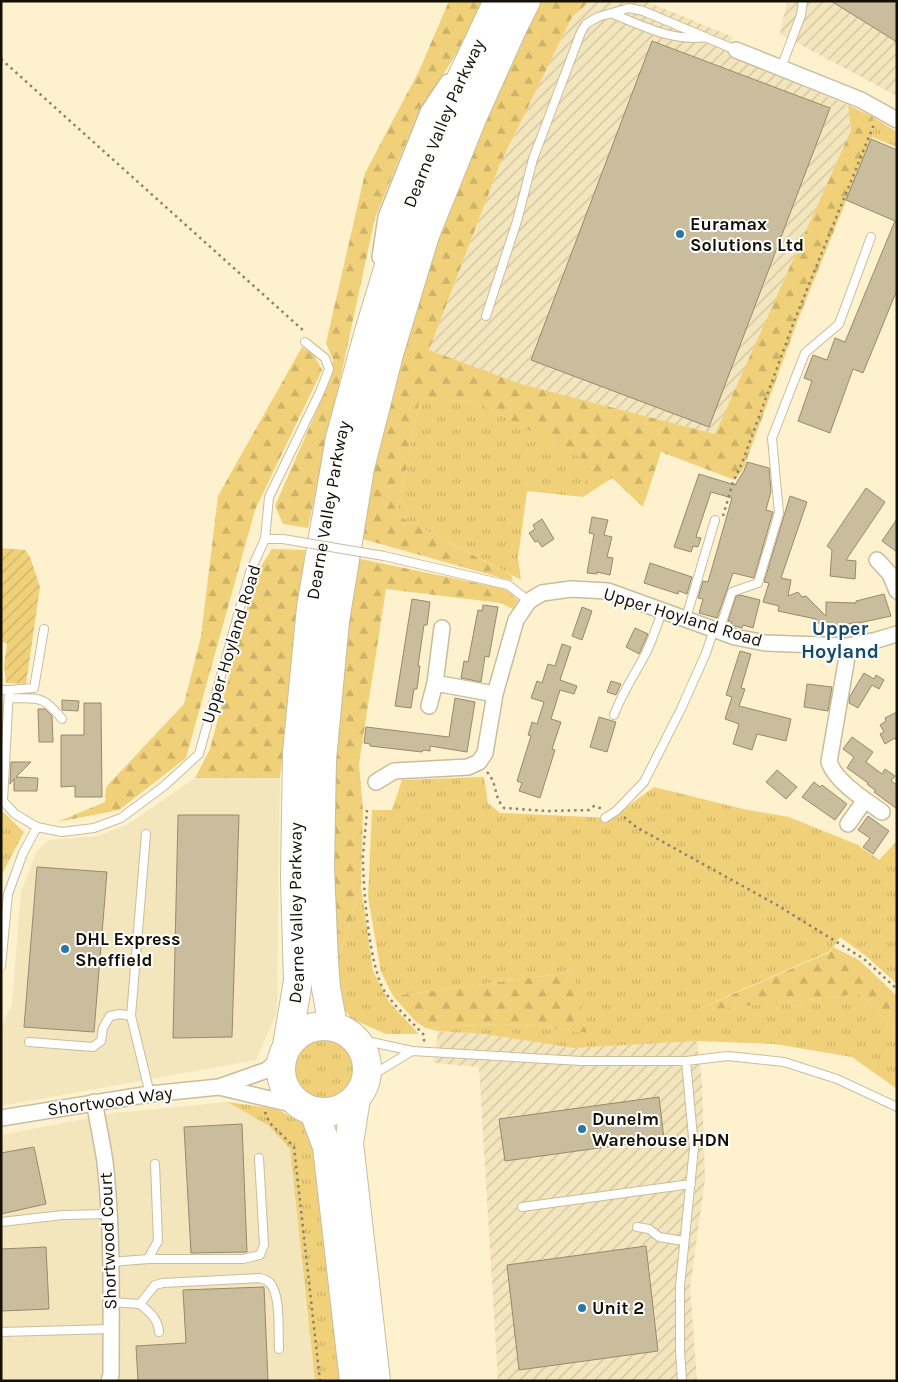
<svg xmlns="http://www.w3.org/2000/svg" width="898" height="1382" font-family="Karla,sans-serif">
<style>
.built{fill:#f3e5bc}
.industrial{fill:url(#industrial-furrows)}
.grass{fill:url(#grass-tufts)}
.forest{fill:url(#forest-firs)}
.garden{fill:url(#garden-furrows)}
.building{fill:#c9bd9d;stroke:#958a6b}
.lines{fill:none;stroke-linecap:round;stroke-linejoin:round}
.lane-casing{stroke:#c9bd9d;stroke-width:10}
.street-casing{stroke:#c9bd9d;stroke-width:18}
.highway-casing{stroke:#c9bd9d;stroke-width:30}
.path{stroke:#8b836b;stroke-width:2.5;stroke-dasharray:2.5 4;stroke-linecap:butt}
.lane{stroke:#fff;stroke-width:8}
.street{stroke:#fff;stroke-width:15}
.highway{stroke:#fff;stroke-width:28}
.lane-bridge-casing{stroke:#c9bd9d;stroke-width:10;stroke-linecap:butt}
.lane-bridge{stroke:#fff;stroke-width:8}
.poi-dot{fill:#2777a8;stroke:#fff;stroke-width:2}
.labels{text-anchor:middle;dominant-baseline:central;stroke-width:4;stroke-linejoin:round;paint-order:stroke}
.street-label{font-size:18px;fill:#141005;stroke:#fff}
.poi-label{font-size:18px;font-weight:bold;fill:#141005;stroke:#fff;text-anchor:start}
.quarter-label{font-size:20px;font-weight:bold;fill:#134b6d;stroke:#fff}
</style>
<defs>
<pattern id="industrial-furrows" width="10" height="10" patternUnits="userSpaceOnUse" patternTransform="scale(1.25)"><rect width="10" height="10" fill="#f3e5bc"/><path d="M-1 1l2-2M0 10L10 0M9 11l2-2" fill="none" stroke="#cfc3a0"/></pattern>
<pattern id="grass-tufts" width="24" height="20" patternUnits="userSpaceOnUse" patternTransform="scale(1.25)"><rect width="24" height="20" fill="#f0d17a"/><path d="M3 7l-1-3M5 7V3M7 7l1-3M15 17l-1-3M17 17v-4M19 17l1-3" fill="none" stroke="#cdb268"/></pattern>
<pattern id="forest-firs" width="22" height="20" patternUnits="userSpaceOnUse" patternTransform="scale(1.25)"><rect width="22" height="20" fill="#f0d17a"/><path d="M5 1l3.5 6h-7zM16 11l3.5 6h-7z" fill="#cdb268"/></pattern>
<pattern id="garden-furrows" width="10" height="10" patternUnits="userSpaceOnUse" patternTransform="scale(1.25)"><rect width="10" height="10" fill="#f0d17a"/><path d="M-1 1l2-2M0 10L10 0M9 11l2-2" fill="none" stroke="#cdb268"/></pattern>
</defs>
<rect width="100%" height="100%" fill="#fdf1ce"/>
<path class="built" d="M195,778H280L277,1012L256,1060L1,1106V1028L12,1004L21,892L37,851L49,840L98,836L128,824Z
M227,1102L268,1125L290,1149L315,1381H1V1135L114,1113Z"/>
<path class="industrial" d="M590,1H645L733,37L727,55L848,105L851,130L715,434L521,384L429,350L500,164L572,17Z
M787,1H897V96L780,34Z
M438,1031L484,1034L574,1048L697,1041L702,1082L705,1179L690,1288L697,1381H498L479,1067L434,1063Z"/>
<path class="grass" d="M873,117L897,132V147L872,137Z
M420,397L475,401L590,462L583,497L527,491L518,558L521,580L397,515Z
M484,777L488,803L500,813L612,818L654,787L743,809L789,817L858,845L879,860L897,841V984L866,956L840,937L830,951L696,1010L805,1000L860,994L897,1031V1089L852,1057L775,1044L697,1041L574,1048L484,1034L438,1031L426,1028L498,1024L537,1026L587,1033L573,972L393,996L381,972L368,897L372,810H392L402,780Z
M1,810L24,832L1,876Z
M361,886L373,971L389,1002L419,1034H386L352,1019L336,1000V966Z
M290 1070a33 33 0 1 1 66 0a33 33 0 1 1-66 0Z
M227,1102L277,1109L302,1123L314,1140L342,1381H315L290,1149L268,1125Z"/>
<path class="forest" d="M449,1H487L470,33L418,113L375,218L308,528L283,524L275,506L330,380L333,360L326,343L365,173L419,71Z
M540,1H590L572,17L500,164L429,350L521,384L715,434L851,130L848,105L873,117L872,137L798,320L743,470L735,480L661,452L643,507L612,478L583,497L589,462L475,401L420,398L397,515L511,575L513,581L359,538L391,379L436,239L481,118Z
M302,347L314,355L322,370L255,510L186,758L119,810L57,822L105,802L106,787L184,704L201,636L218,496Z
M272,549L305,550L280,778H195L210,749L256,574Z
M356,558L505,589L518,600L513,609L501,603L386,589L359,764L363,810L361,886L336,966C330,883 331,799 338,716C342,664 350,611 356,558Z
M833,947L859,960L897,996V1031L860,994L805,1000L694,1011L830,952Z
M574,972L587,1033L537,1026L498,1024L426,1028L416,1022L393,996Z"/>
<path class="garden" d="M1,548L25,550L30,557L40,587L26,684L6,683L4,665L7,643L1,642Z"/>
<path class="building" d="M831,1H897V42Z
M652,41L830,108L709,427L531,360Z
M871,139L897,150V290L863,373L853,369L830,433L798,421L812,381L804,378L813,355L827,360L835,338L845,342L895,221L846,200Z
M747,462L769,468L771,491L766,510L773,512L754,578L733,573L717,618L699,613L703,599L698,598L703,581L708,582L732,498L711,492L696,537L701,538L698,547L693,546L691,552L674,547L699,474L735,485L744,471Z
M866,488L885,502L846,560L856,561L855,579L830,576L832,550L827,546Z
M790,496L807,502L781,578L791,580L788,596L798,592L802,597L806,596L826,616V602L856,603V601L884,594L891,616L859,623L858,622L835,627H825V623H816V619L778,611L779,606L763,602L769,583L764,582Z
M592,517L608,520L604,535L612,537L607,557L613,558L610,575L597,572V574L587,573L594,534L589,533Z
M542,519L554,539L542,547L538,541L535,542L529,533L535,529L533,525Z
M897,519V552L882,541Z
M650,563L692,577L687,594L679,591L678,594L644,583Z
M740,595L760,600L753,628L743,625L742,628L731,625L732,622L728,621L736,596Z
M412,599L430,602L427,625H424L418,666H420L417,689H414L411,708L395,706Z
M483,605L498,607L489,657L485,656L481,682L461,678L464,661L468,662L478,610L482,611Z
M582,607L592,611L582,640L572,636Z
M635,628L648,634L639,654L626,647Z
M562,644L571,647L560,680L577,686L574,694L560,690L551,719L561,722L552,749L555,750L540,798L519,791L522,783L517,781L531,736L528,735L532,722L537,724L544,702L531,698L537,681L542,683L548,664L555,666Z
M740,651L751,654L741,688L745,689L739,706L791,719L786,741L757,734L752,750L733,744L739,724L725,719L732,697L726,695Z
M864,673L874,679L876,675L884,680L879,689L872,685L858,708L849,703L850,696Z
M611,681L621,684L616,695L607,692Z
M807,684L832,687L828,711L804,707Z
M455,698L475,702L467,752L430,746V751L423,750L422,752L370,746V744L364,743L366,727L449,737Z
M62,700L79,701L78,711L62,710Z
M84,703H101L102,797H75V786L61,787V735H84Z
M38,709H45L52,716L53,742H39Z
M897,712V741L895,738L885,744L880,734L884,732L880,725L886,721L885,718Z
M599,717L616,722L607,752L590,747Z
M852,737L873,752L866,762L882,774L885,769L895,776L891,781L897,785V809L874,792L876,791L867,784L868,783L847,768L854,757L843,749Z
M11,762H31L16,777L38,778L37,791H14V779L10,784Z
M777,770L797,787L786,799L766,782Z
M814,782L820,787L822,785L847,804L835,820L802,797Z
M178,815H239L232,1037L173,1038Z
M868,816L889,831L873,854L863,847L870,838L858,830Z
M37,867L107,872L94,1032L24,1027Z
M659,1097L664,1139L505,1161L499,1119Z
M242,1124L247,1252L191,1253L184,1127Z
M34,1147L46,1204L1,1214V1153Z
M646,1246L658,1351L519,1370L507,1265Z
M46,1247L49,1309L1,1311V1249Z
M264,1287L268,1381H138L136,1346L186,1343L183,1290Z"/>
<g class="lines">
<g class="lane-casing">
<path id="lane" d="M613,14C643,26 673,42 706,37
M781,68L801,15L803,1
M486,316L517,221L533,159L581,32L586,24L598,17L629,8L643,11L736,50
M265,539L269,497L320,392L329,369L325,358L305,342
M384,556L508,585L529,601
M686,618L715,520
M719,631L732,592L758,583L779,513L772,438L805,353L839,324L871,237
M1,690H9L3,801L15,814L37,827
M9,690L34,688L44,629
M9,698C39,699 42,694 62,719
M614,715C622,693 635,674 646,653C653,639 657,624 663,610
M605,818L616,811L644,782L681,709L706,653L714,629
M146,834L131,1016L150,1094
M1,966L8,894L23,853L37,827L62,832L94,828L121,818L164,786L199,754L250,572L265,539H283
M353,1038L412,1051
M29,1042L93,1047L101,1041L103,1028L110,1016L120,1014L131,1016
M363,1087L379,1071L412,1051L581,1061H686L728,1056L784,1062L837,1079L897,1107
M522,1207L691,1184
M1,1222L63,1215L109,1214
M637,1227L649,1229L659,1237L684,1241
M148,1259L158,1241L155,1164
M111,1262L148,1259H243L260,1255L264,1245L259,1158
M112,1302L140,1304L155,1285L163,1283L260,1278C264,1279 267,1280 270,1283C281,1295 278,1332 279,1349
M140,1304C149,1312 158,1318 159,1332
M1,1332L111,1329
M682,1381L680,1350V1286L694,1148L686,1061"/>
</g>
<g class="street-casing">
<path id="street" d="M736,50L861,100L897,120
M380,257L386,217L428,112L448,82
M877,560L890,574L897,591
M847,646V657L829,762C836,782 865,800 882,812
M435,683L495,694
M429,706L435,683L442,628
M376,782L394,771L468,767L479,762L485,753L495,694L516,620L529,601L542,593L571,589L608,591L735,637L765,643L847,646L877,640L897,634
M848,824L865,800
M219,1087L300,1106
M94,1102C98,1122 102,1142 105,1162C113,1233 111,1304 111,1375L109,1381
M1,1118L150,1094L219,1087L267,1070L282,1057"/>
</g>
<g class="highway-casing">
<g id="highway">
<circle cx="324" cy="1069" r="43"/>
<path d="M333,1026L326,988L324,962L320,868L322,760L335,621L360,468L389,354L425,235L473,116L513,27L526,1"/>
<path id="s1" d="M287,1046L298,981L295,878L297,753L311,607L340,438L368,335L402,223L451,100L498,1"/>
<path d="M356,1098L349,1143L376,1381"/>
<path d="M314,1112L327,1147L354,1381"/>
</g>
</g>
<path class="path" d="M1,59L305,332
M723,516L733,482L742,463L795,319L875,122
M487,772C498,784 493,796 504,808L547,811L589,810L594,806L603,809
M367,810C366,825 364,841 363,856C363,887 369,967 385,992C396,1008 411,1021 424,1035V1043
M624,817L636,827L777,905L864,959L897,989
M265,1112L269,1122L294,1147L320,1381"/>
<use href="#lane" class="lane"/>
<use href="#street" class="street"/>
<use href="#highway" class="highway"/>
<g class="lane-bridge-casing">
<path id="lane-bridge" d="M283,539L384,556"/>
</g>
<use href="#lane-bridge" class="lane-bridge"/>
</g>
<g class="poi-dot">
<circle cx="680" cy="234" r="5"/>
<circle cx="65" cy="949" r="5"/>
<circle cx="582" cy="1129" r="5"/>
<circle cx="582" cy="1308" r="5"/>
</g>
<g class="labels">
<g class="street-label">
<text stroke="none"><textPath href="#s1" startOffset="944">Dearne Valley Parkway</textPath></text>
<text stroke="none"><textPath href="#s1" startOffset="539">Dearne Valley Parkway</textPath></text>
<text transform="translate(683 617) rotate(17)">Upper Hoyland Road</text>
<text transform="translate(231 644) rotate(-73)">Upper Hoyland Road</text>
<text stroke="none"><textPath href="#s1" startOffset="134">Dearne Valley Parkway</textPath></text>
<text transform="translate(110 1101) rotate(-8)">Shortwood Way</text>
<text transform="translate(108 1241) rotate(-92)">Shortwood Court</text>
</g>
<g class="poi-label">
<text x="690" y="224">Euramax<tspan x="690" dy="21">Solutions Ltd</tspan></text>
<text x="75" y="939">DHL Express<tspan x="75" dy="21">Sheffield</tspan></text>
<text x="592" y="1119">Dunelm<tspan x="592" dy="21">Warehouse HDN</tspan></text>
<text x="592" y="1308">Unit 2</text>
</g>
<g class="quarter-label">
<text x="840" y="628">Upper<tspan x="840" dy="23">Hoyland</tspan></text>
</g>
</g>
<rect width="898" height="1382" fill="none" stroke="#141005" stroke-width="5"/>
</svg>
